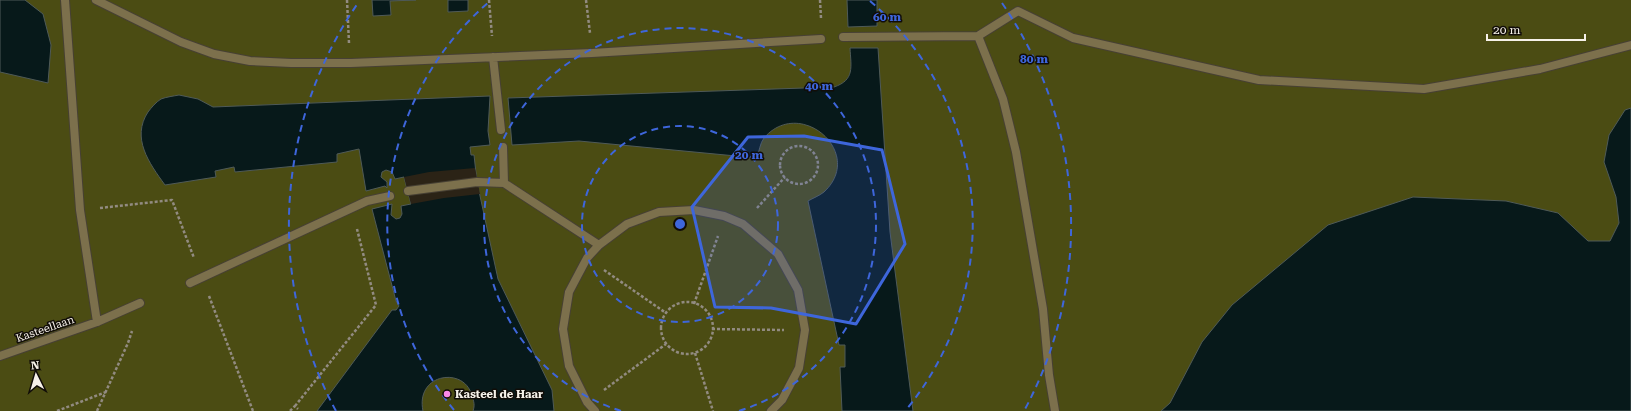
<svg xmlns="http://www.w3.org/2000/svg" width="1631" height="411" font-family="'Roboto Serif',serif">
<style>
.green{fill:#4b4c13}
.water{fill:#07191a;stroke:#4f5a58}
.pier{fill:#2b2316}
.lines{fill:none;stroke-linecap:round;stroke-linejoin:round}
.lane-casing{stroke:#474034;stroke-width:10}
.path{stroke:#928b81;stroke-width:2.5;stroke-dasharray:3 2;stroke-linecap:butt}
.lane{stroke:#7c704c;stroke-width:8}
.marked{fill:#3e66db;fill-opacity:0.2;stroke:#3e66db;stroke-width:3;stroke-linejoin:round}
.ring{fill:none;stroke:#3e66db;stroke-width:2;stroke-dasharray:7 5}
.poi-dot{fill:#f888ea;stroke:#110d08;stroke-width:1.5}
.labels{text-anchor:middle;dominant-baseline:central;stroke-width:3;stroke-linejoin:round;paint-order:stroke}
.street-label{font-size:11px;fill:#f6f1e9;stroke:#110d08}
.poi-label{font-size:11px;font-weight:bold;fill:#f6f1e9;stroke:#110d08;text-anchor:start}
.centre{fill:#3e66db;stroke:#110d08;stroke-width:2}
.ring-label{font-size:12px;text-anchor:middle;font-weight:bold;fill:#3e66db;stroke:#110d08;stroke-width:3;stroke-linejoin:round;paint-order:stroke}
</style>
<rect width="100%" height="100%" fill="#2b2316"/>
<path class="green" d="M0,0H1631V411H0Z"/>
<path class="water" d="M0,0H25L43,14L51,45L48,83L0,72Z
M372,0H416L390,1L391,15L373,16Z
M448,0H468V11L448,12Z
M847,0H877V26L848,27Z
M850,48H878L890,232L913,411H842L840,367H845V345H839L808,201C813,198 819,196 824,192C866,153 800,96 764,138C760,143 759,152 757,158L579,141L512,145L508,98L834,87C855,80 851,67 850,48Z
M179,95L198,99L213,107L490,96L488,131L490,145L470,147L471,155H474L477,182L498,279L552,390L554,411H473C475,405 474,402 472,396C465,366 415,373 423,411H317L392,310H396L399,306L396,301L372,209L392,204L391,215L396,219L400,218L402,214L401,206L411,204L404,177L395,179L392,172L386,170L382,172L381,177L387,182V188L385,186L366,191L359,149L337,154V162L235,172L234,167L215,171L216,177L165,185C149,163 131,138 148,112C151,108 156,102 161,99C166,97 174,96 179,95Z
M1631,108V411H1161L1170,403L1202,342L1232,305L1328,225L1413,197L1506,201L1558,213L1588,241H1610L1619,223L1616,197L1604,162L1609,135L1625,110Z"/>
<path class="pier" d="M475,168L480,194L444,198L411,204L404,177L429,172Z"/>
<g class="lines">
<g class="lane-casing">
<path id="lane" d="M65,0L80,210L97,322
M96,0L181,42L214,54L250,61L291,63H351L592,53L821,39
M978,36L1003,99L1016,152L1043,309L1049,375L1055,411
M843,37L978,36L1018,11L1073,38L1259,80L1424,89L1540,69L1631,45
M493,57L501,130
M503,147L504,183
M408,191L477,182L504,183L599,245
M190,283L367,201L390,196
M0,356L97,322L140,303
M595,411L587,402L569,366L563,329L569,292L587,258L599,245L627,224L659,212L694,210L724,216L743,224L778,254L798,290L805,330L799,368L782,400L771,411"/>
</g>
<path class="path" d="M347,0L349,43
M489,0L492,36
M586,0L590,33
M820,0L821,18
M780 165a19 19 0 1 1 38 0a19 19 0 1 1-38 0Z
M100,208L172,200L194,258
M757,208L785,177
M604,270L666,313
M209,296L253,411
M661 328a26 26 0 1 1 52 0a26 26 0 1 1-52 0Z
M694,304L718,236
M712,329L784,330
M695,353L713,411
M604,390L666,344
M295,406L376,305L357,229
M57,411L106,392
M97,411L128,343L132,331
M290,411L295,406L298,409"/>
<use href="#lane" class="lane"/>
</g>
<path class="marked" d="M804,136L882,150L905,244L856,324L771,308L715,307L692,207L748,137Z"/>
<g class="ring">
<circle cx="680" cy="224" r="98"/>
<path d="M621 411A196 196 0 1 1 739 411"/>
<path d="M454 410A293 293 0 0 1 490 1M870 1A293 293 0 0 1 906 410"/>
<path d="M336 411A391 391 0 0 1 358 3M1002 3A391 391 0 0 1 1024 411"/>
</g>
<circle class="poi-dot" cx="447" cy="394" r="4"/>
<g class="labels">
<g class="street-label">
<text transform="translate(45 329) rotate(-19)">Kasteellaan</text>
</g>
<g class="poi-label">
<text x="455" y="394">Kasteel de Haar</text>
</g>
</g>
<circle cx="680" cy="224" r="6" class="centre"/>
<g class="ring-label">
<text x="887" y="21">60 m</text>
<text x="1034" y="63">80 m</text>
<text x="819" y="90">40 m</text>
<text x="749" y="159">20 m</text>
</g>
<g transform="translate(36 375) rotate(355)" stroke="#110d08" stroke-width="3" paint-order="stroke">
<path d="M0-3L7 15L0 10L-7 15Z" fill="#f6f1e9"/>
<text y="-6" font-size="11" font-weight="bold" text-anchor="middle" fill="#f6f1e9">N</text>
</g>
<path d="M1487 34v6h98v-6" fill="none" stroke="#f6f1e9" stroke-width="2"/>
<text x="1493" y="34" font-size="12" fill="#f6f1e9" stroke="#110d08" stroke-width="3" paint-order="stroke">20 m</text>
</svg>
